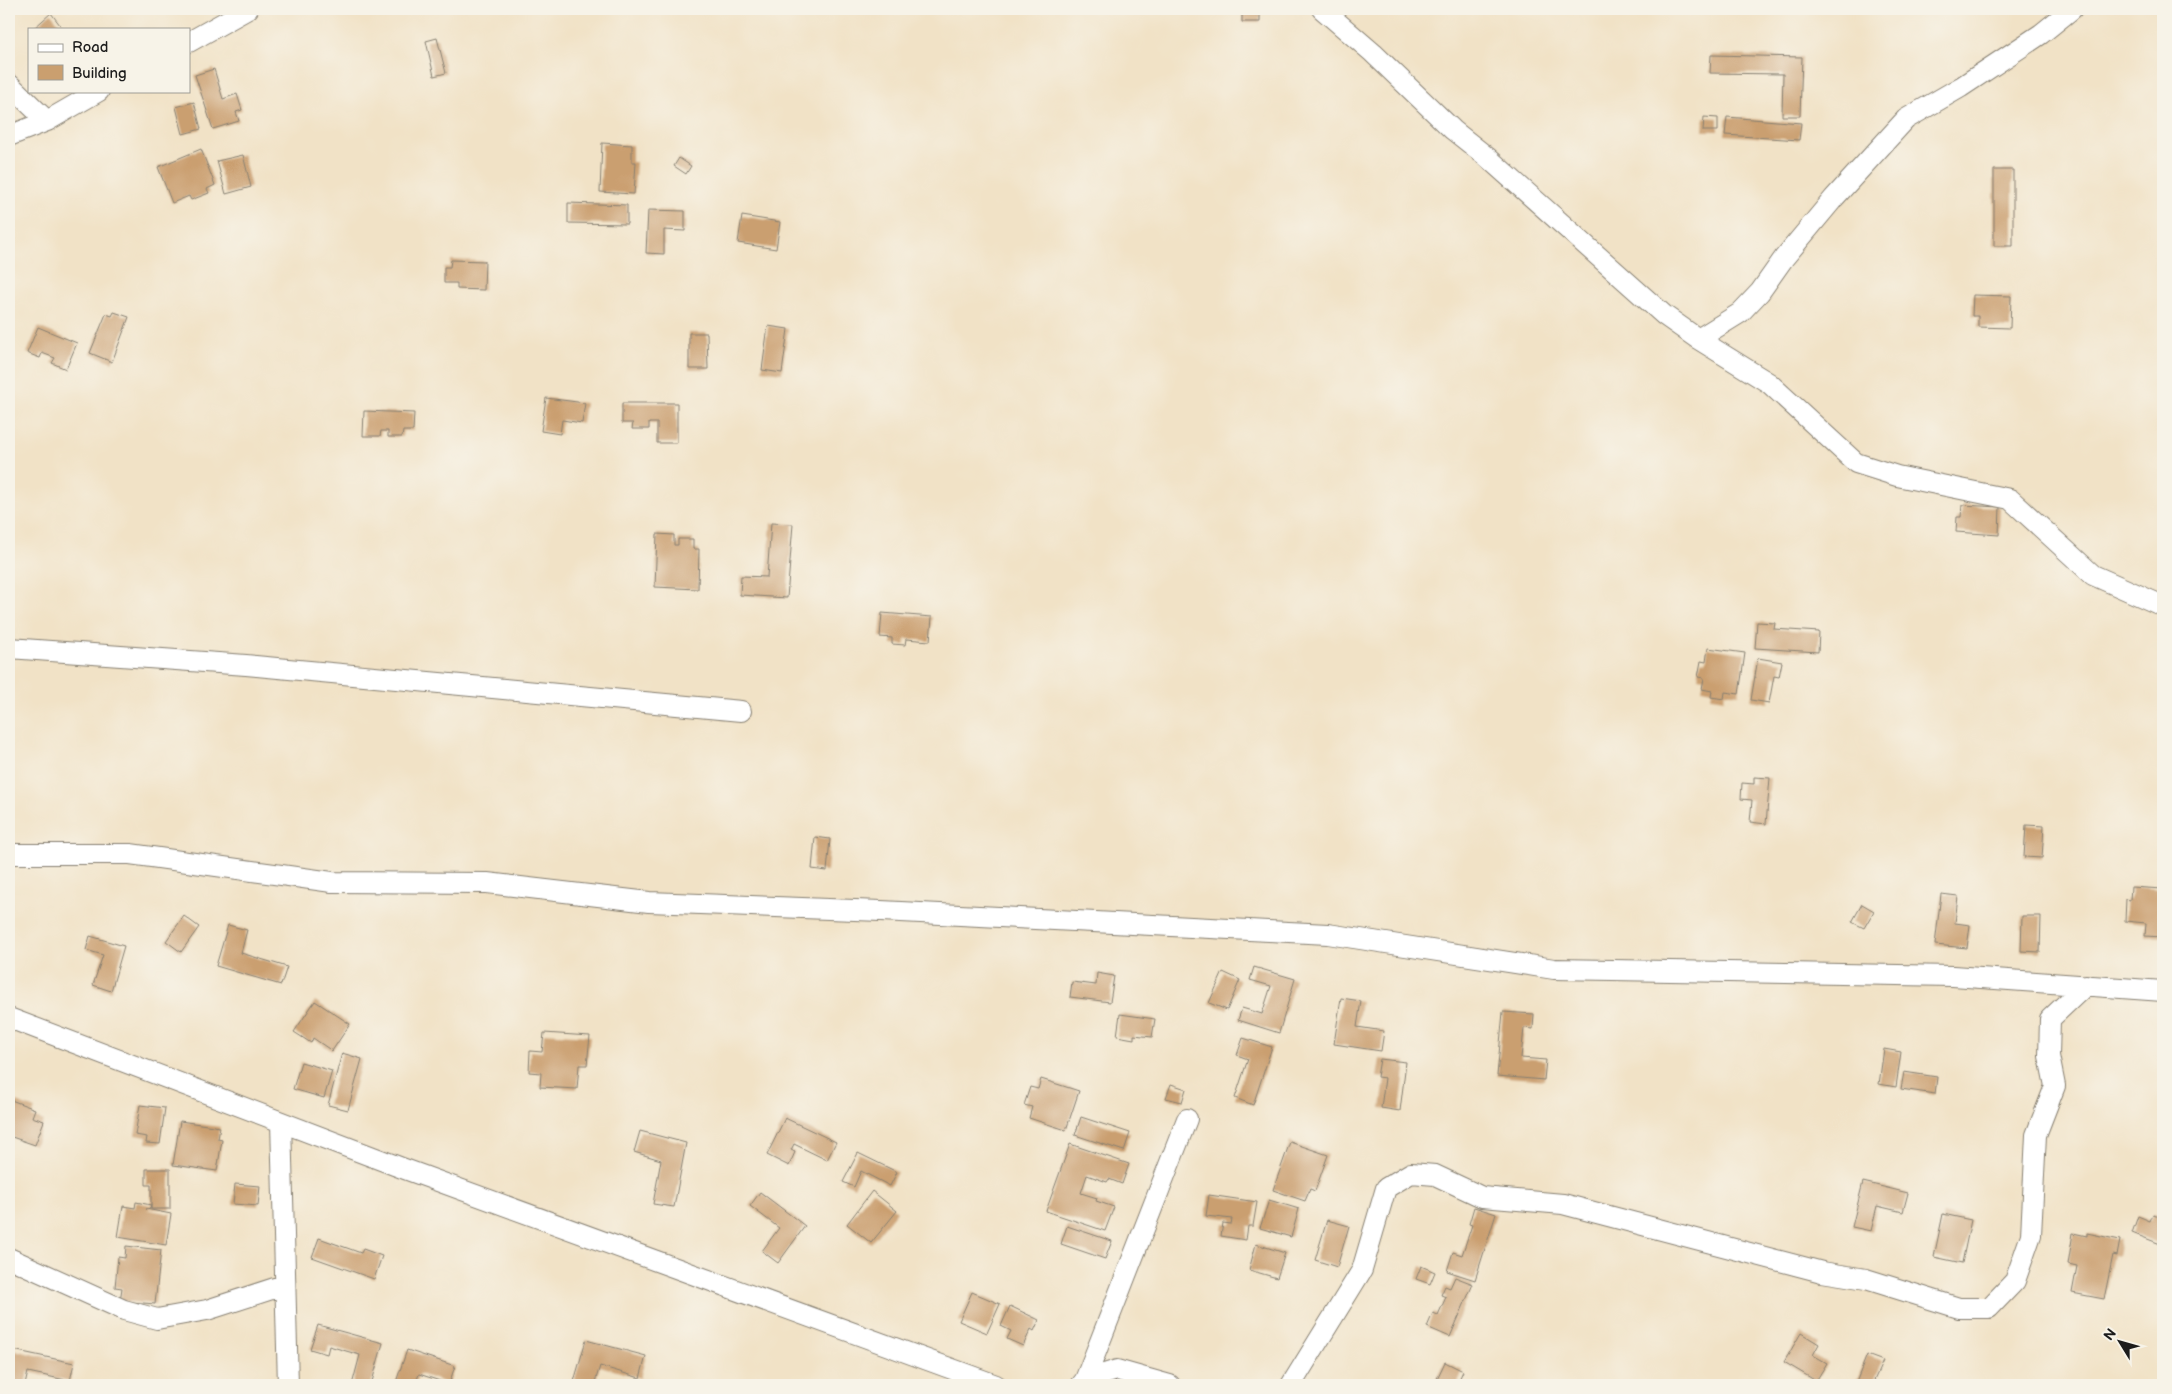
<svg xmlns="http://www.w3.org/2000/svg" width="2172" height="1394" font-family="'Balsamiq Sans',sans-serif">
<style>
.building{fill:#ca9f6f}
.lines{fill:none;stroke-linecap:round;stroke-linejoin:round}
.street-casing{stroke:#867f71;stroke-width:22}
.street{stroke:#fff;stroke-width:20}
</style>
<rect width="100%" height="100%" fill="#f7f3e8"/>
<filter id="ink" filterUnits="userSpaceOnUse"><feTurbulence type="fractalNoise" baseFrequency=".02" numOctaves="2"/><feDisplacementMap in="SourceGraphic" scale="10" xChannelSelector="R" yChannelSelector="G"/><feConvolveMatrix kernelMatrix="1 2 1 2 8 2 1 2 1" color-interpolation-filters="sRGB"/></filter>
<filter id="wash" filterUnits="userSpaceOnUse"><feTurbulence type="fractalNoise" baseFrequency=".0096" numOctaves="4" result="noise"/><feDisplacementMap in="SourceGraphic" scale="20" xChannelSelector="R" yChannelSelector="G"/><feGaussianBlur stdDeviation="1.12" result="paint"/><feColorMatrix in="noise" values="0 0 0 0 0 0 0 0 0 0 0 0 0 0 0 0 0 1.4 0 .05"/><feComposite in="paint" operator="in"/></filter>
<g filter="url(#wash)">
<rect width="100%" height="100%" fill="#f1e2c6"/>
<g id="blocks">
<path class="building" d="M1231,9H1260V22H1242V12L1231,11Z
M51,13L63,29H33Z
M437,38L446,73L434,76L426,41Z
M1711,55L1802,57L1800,116H1782L1783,74L1710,73Z
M214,69L223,99L237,94L242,110L236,112L239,121L213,129L195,75Z
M194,102L201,129L183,134L176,107Z
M1704,117L1718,118V131H1703Z
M1727,117L1801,123L1799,140L1725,135Z
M602,143L632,145V162H636L634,194L600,192Z
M201,149L215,185L207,189L209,193L191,200L189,196L172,203L158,167Z
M243,155L251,187L226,194L217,161Z
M679,158L691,166L686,174L674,166Z
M1994,170H2013V246H1994Z
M568,203L627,205V224L568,223Z
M648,210L685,211V231L664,230V254L646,253Z
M742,216L780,222L776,249L738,243Z
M451,260L485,261L484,290L457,289V283H444V267H450Z
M1973,295L2011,296L2010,328L1978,327V316H1972Z
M114,312L129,317L112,362L90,353L106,314L112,316Z
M768,326L788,329L782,373L762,370Z
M38,327L77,343L66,369L52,363L55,358L42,353L40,358L27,353Z
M689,333H707L708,369H689Z
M546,398L585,403L582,423L562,420L560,434L541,431Z
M622,403H677V443H657V423H649V429H632L633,423H622Z
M364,411L414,413L413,431H403L402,437H388V431H381L380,436H363Z
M1962,505L2000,507L1999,535L1956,532L1957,517H1961Z
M771,523L793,524L787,598L740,595L741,576L767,577Z
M657,534L674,535V545H678V539H693V549H699L698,589L655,587Z
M882,613L932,617L930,641L906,639L905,645L892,644V638L880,637Z
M1757,622L1775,623L1774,629L1819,632L1818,652L1755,648Z
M1708,648L1745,653L1739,694L1725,692L1724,699L1711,697L1712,691L1702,689L1704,678L1698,677L1701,661L1706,662Z
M1758,658L1782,662L1779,677L1774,676L1769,703L1751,700Z
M1754,777L1770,778L1766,824L1750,822L1752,800L1741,799L1742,783L1754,784Z
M2026,825L2044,826L2042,858L2024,857Z
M815,837L830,839L827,871L812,869Z
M2131,887L2163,889V937L2145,936L2146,923L2125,921L2126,899L2130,900Z
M1941,894L1958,896L1955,923L1970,925L1967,948L1935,945Z
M1862,904L1874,911L1864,928L1852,922Z
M184,916L199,927L181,952L166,941Z
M2022,916H2041L2040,952L2021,951Z
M228,925L247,930L241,953L287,967L281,985L216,966Z
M90,936L124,946L111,991L93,985L103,955L86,950Z
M1254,967L1295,979L1279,1033L1238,1020L1242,1008L1262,1014L1271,986L1250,980Z
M1223,972L1240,980L1227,1010L1209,1003Z
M1097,973L1114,976L1110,1002L1070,997L1072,982L1096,985Z
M1341,998L1361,1001L1357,1027L1384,1031L1381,1051L1334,1044Z
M315,1001L350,1024L332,1051L313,1038L311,1043L294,1032Z
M1503,1012L1534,1014L1533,1029L1524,1028L1521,1058L1546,1060L1544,1080L1497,1076Z
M1120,1014L1155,1019L1152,1037L1134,1035V1039L1117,1036Z
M544,1033L590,1036L587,1065H579L577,1089L540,1087L541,1073L529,1072L530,1051L542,1052Z
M1243,1038L1272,1047L1253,1105L1235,1098L1248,1059L1237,1055Z
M1884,1049L1901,1052L1896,1087L1879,1084Z
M342,1053L362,1059L348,1110L328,1105Z
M1380,1059L1406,1062L1400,1111L1381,1108L1385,1078L1377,1077Z
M301,1062L332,1071L324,1098L293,1089Z
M1904,1072L1937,1077L1935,1094L1901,1089Z
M1041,1079L1079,1091L1066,1130L1029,1118L1032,1107L1024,1105L1030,1087L1038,1089Z
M1171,1084L1186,1089L1182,1102L1166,1098Z
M11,1100L35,1109L32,1117L44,1121L35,1145L9,1136V1107Z
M140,1105L165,1108L160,1144L146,1143L147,1137L135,1135Z
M1081,1117L1130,1133L1124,1151L1075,1135Z
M785,1118L836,1142L827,1160L794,1144L791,1150L795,1152L789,1166L767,1155Z
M180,1121L220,1127L218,1139L222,1140L217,1171L173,1165Z
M640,1131L686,1143L674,1207L653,1204L661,1160L634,1152Z
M1290,1142L1328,1155L1315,1191L1310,1189L1305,1201L1273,1190Z
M1070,1144L1129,1164L1122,1184L1109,1179L1107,1182L1087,1175L1081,1193L1097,1198L1096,1201L1114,1207L1105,1231L1046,1211Z
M858,1153L897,1172L890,1186L861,1171L854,1187L843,1182Z
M146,1169H170V1209H151V1185H146Z
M1863,1182L1908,1193L1903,1212L1877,1206L1871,1231L1852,1227Z
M235,1184L260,1186L258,1206L233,1204Z
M872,1191L897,1211L871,1243L847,1224Z
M760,1192L805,1226L778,1263L762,1251L779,1228L750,1206Z
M1209,1195L1257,1202L1253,1226H1248L1246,1240L1221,1236L1223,1223L1231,1224L1232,1219L1206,1216Z
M1269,1200L1299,1209L1291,1237L1260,1228Z
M136,1202L151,1205L150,1209H146L171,1214L166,1245L118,1237L123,1206L135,1208Z
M1474,1207L1496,1214L1475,1280L1447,1271L1453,1252L1462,1255L1472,1225L1469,1224Z
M1943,1214L1971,1220L1962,1263L1934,1257Z
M2153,1214L2163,1217V1245L2132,1233L2138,1216L2150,1221Z
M1327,1220L1349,1226L1337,1267L1315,1260Z
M1067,1226L1112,1241L1105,1259L1061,1244Z
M2073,1233L2087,1236V1233L2120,1240L2117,1256L2113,1255L2104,1299L2072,1293L2077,1266L2068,1264Z
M319,1238L361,1253L363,1249L382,1256L374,1279L312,1257Z
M1256,1244L1285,1253L1277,1278L1249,1270Z
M126,1246L161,1250L155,1304L120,1301L122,1288L115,1287L118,1257L125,1258Z
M1421,1266L1435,1272L1430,1284L1416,1279Z
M1455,1277L1473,1284L1450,1337L1427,1327L1433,1313L1438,1315L1446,1297L1441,1295L1445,1286L1450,1288Z
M972,1292L1000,1304L987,1333L959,1321Z
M1010,1306L1039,1320L1034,1331L1031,1329L1023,1346L1007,1339L1011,1331L1001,1326Z
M318,1325L383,1343L371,1385H352L360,1355L329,1346L327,1354L310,1349Z
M1801,1333L1819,1344L1813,1355L1827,1363L1816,1381L1784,1362Z
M586,1340L646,1356L640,1378L600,1366L594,1385H573Z
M13,1350L74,1363L70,1381L28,1372L25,1385H9V1370Z
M407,1350L455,1366L449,1384L419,1374L415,1385H395Z
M1867,1355L1883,1361L1872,1385H1855Z
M1445,1362L1463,1371L1458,1382L1464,1385H1434Z"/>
</g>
</g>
<g filter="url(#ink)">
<use href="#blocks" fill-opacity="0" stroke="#867f71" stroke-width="1"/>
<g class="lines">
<g class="street-casing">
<path id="street" d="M1322,9L1373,53L1453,130L1487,157L1664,315L1698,339L1769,383L1856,463L1897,476L2010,499L2093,575L2163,606
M189,42L248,9
M9,84L47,121
M9,136L47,121L99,91
M1698,339L1740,313L1760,292L1784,258L1834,198L1906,119L1961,87L2041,34L2072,9
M9,648L246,665L741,711
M9,854H130L332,882L487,883L649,902L881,911L1328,934L1554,969L1953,976L2163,991
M9,1018L402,1168L996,1385
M281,1122L288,1385
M9,1258L124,1310L157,1319L207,1310L284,1285
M1085,1380L1187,1119
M1081,1385L1085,1380L1117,1370L1170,1385
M1291,1385L1362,1270L1386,1188L1411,1173L1435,1175L1482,1197L1563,1204L1822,1272L1866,1279L1959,1308H1989L2015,1281L2031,1235L2036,1135L2055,1086L2049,1056L2050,1019L2086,985"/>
</g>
<use href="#street" class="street"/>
</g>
</g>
<rect width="2172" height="1394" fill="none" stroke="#f7f3e8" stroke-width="30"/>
<rect x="28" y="28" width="162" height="65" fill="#f7f3e8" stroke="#9f9d96"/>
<rect x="38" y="44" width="25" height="8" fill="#ffffff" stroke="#9f9d96"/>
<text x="72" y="52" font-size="15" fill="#1c1c1c">Road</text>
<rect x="38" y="65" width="25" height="15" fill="#ca9f6f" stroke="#9f9d96"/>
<text x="72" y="78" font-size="15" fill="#1c1c1c">Building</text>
<g transform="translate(2120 1342) rotate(307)" stroke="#f7f3e8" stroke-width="4" paint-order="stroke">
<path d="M0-4L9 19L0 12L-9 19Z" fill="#1c1c1c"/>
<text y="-8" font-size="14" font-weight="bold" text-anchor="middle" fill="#1c1c1c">N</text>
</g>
</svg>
